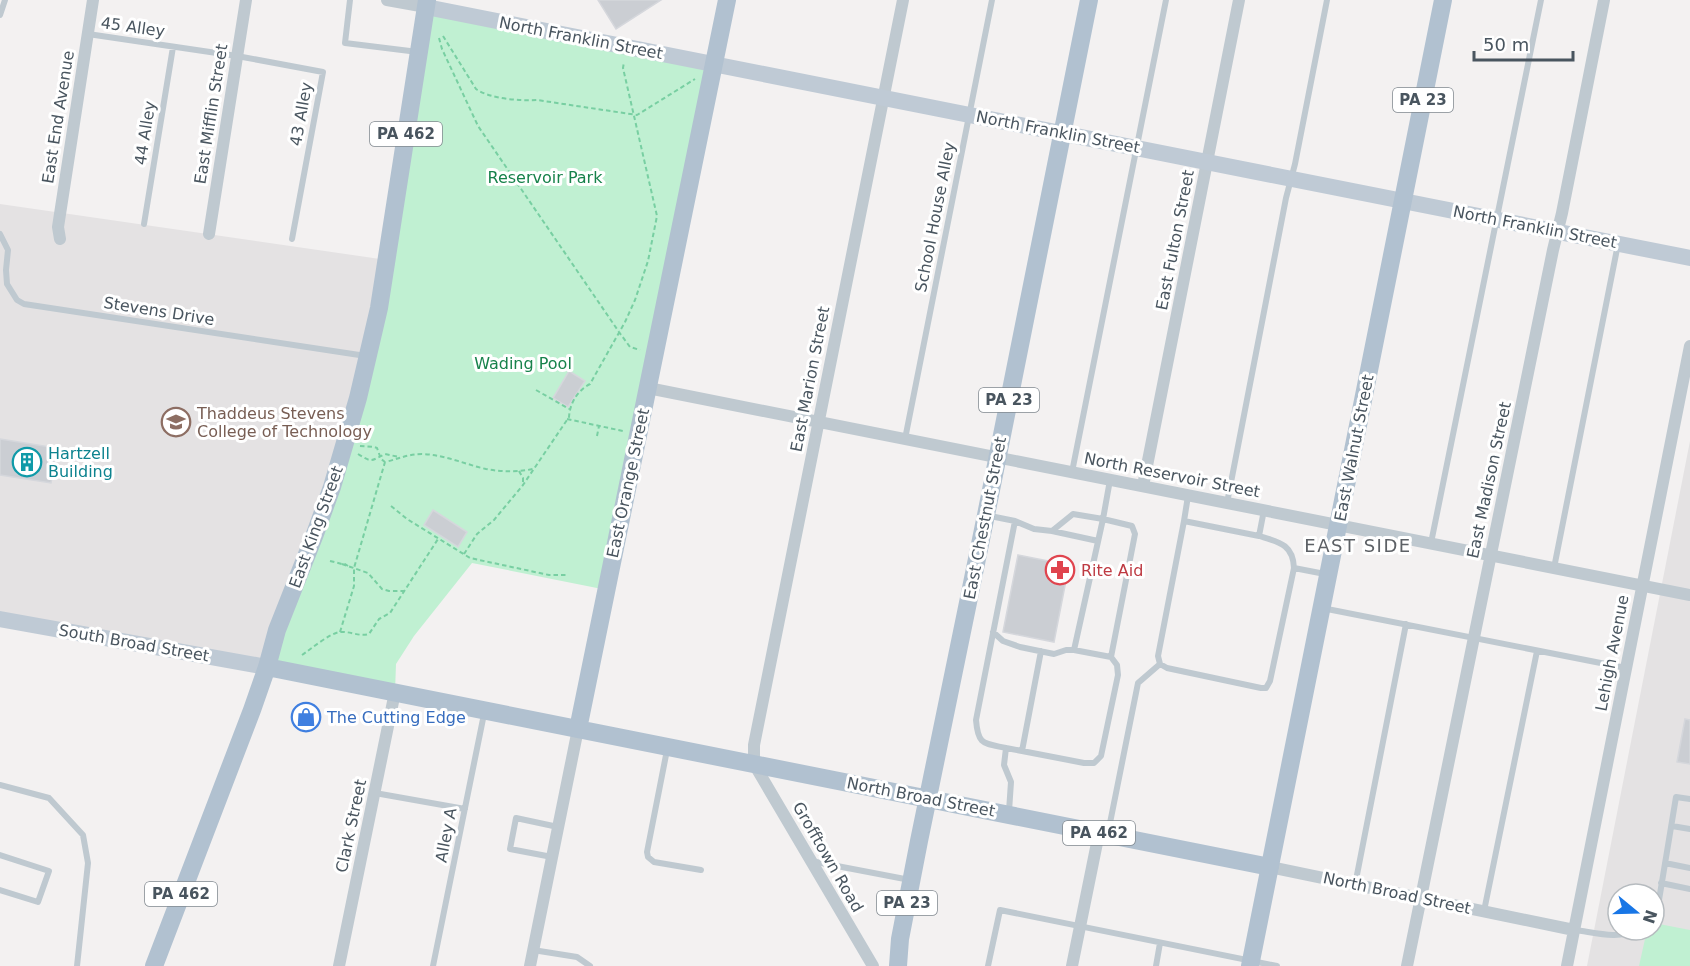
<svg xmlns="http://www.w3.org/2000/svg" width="1690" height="966" font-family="'DejaVu Sans',sans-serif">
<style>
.education{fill:#e4e2e3;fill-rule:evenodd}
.green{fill:#c0f0d2}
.building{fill:#cbced3;stroke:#d5d7dc;stroke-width:1.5}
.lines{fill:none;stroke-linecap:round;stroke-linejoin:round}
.path{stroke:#78cfa2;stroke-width:2;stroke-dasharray:4.5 3;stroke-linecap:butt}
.lane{stroke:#bfc9d0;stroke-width:6}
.street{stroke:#bfc9d0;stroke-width:12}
.secondary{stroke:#bfcad5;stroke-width:16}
.primary{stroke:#b1c1d0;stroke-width:18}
.labels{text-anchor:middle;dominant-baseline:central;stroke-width:6;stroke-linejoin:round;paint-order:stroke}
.shield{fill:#fff;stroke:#80888f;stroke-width:1.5}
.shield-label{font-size:15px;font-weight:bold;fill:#49555f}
.street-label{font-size:16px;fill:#49555f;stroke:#fff}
.park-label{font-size:16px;fill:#17824b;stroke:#fff}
.education-label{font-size:16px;fill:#785e54;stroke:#fff;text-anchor:start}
.culture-label{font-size:16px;fill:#0d838f;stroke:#fff;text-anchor:start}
.health-label{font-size:16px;fill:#be3a42;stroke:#fff;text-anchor:start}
.shop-label{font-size:16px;fill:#366cbe;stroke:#fff;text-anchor:start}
.neighbourhood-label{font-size:18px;letter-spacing:1.5px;fill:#5d6166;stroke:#fff}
</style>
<rect width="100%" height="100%" fill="#f3f1f1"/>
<path class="education" d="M0,204L387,260L379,308L267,667L0,619Z
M1690,441V966H1587ZM1618,894H1654V930H1618Z"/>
<path class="green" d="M426,7L714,64L607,590L472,563L414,636L396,664L395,692L267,667L345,446Z
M1654,923L1690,930V966H1639L1647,930H1654Z"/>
<path class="building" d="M598,0H661L616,29Z
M569,371L585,381L568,407L553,398Z
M0,439L57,448L51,483L0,475Z
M433,510L467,532L458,547L424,525Z
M1018,555L1069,565L1054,642L1003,632Z
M1685,719L1690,720V764L1677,762Z"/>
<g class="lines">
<path class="path" d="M443,36L476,89C490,99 520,101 537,100L637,115L695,79
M439,38L442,49L478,126L619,332L630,347L640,350
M536,390L569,409
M567,419L623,431
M597,436L599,426
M360,446L374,447L377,448L381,459L385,462C398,459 408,454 422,454C446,455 464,464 486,469C502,472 518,472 533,469
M358,454C372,463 371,461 385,454L399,457
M519,471L523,478V485
M391,506L407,519L470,558L549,575H568
M464,554L477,534L494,520L523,485L569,417C570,403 577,391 590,384L625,322L635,300L648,261L657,216L623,68L624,62
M330,561L342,564H345L348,566
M342,564L368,573L382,589L389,591H404
M340,632L354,586V568L385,462
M302,655C311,649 330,633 340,632C350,631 359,637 369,634L379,619L390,613L438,539"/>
<path class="lane" d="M350,0L345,43L418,52
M0,15L5,0
M88,34L237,56L323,72L292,239
M144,224L173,47
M0,234L8,250L6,270L7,284L17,300L24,304L366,356
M905,439L992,0
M1072,472L1166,0
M1188,496L1184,521L1259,536L1264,510
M1227,503L1286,198L1295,164L1327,0
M990,516L1015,521L976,720C978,745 983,743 1006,748
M1184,521L1158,656L1160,664L1167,668L1261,688H1266L1270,681L1294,568C1293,544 1279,542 1259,536
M1052,531L1098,541
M1431,543L1541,0
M1294,568L1325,574
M1554,568L1618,244
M1322,608L1626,668
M993,632L1003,641L1020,647L1054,654L1066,650H1074L1103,519L1073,514L1052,531L1034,529L1015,521
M1074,650L1111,657
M667,750L647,852L648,857L654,862L701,870
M1022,751L1084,763H1094L1101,756L1118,675L1117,665L1111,657L1135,534L1132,526L1103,519L1110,480
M0,785L49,798L83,835L88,863L77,966
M375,793L465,809
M1009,811L1011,782L1004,765L1006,748L1022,751L1041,651
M1672,826L1690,829
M1108,833L1138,683L1160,664
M0,855L49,871L38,902L0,890
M552,857L510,849L516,818L558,827
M811,861L910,880
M1665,863L1690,868
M1661,883L1690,889
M1355,885L1406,624
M1484,911L1537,651
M1654,912L1658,906L1676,797L1690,799
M1575,930C1593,932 1619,940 1635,930
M533,950L577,957L590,966
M433,966L484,714
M988,966L1000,910L1277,966
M1156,966L1160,943"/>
<path class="street" d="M387,0L426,7
M209,234L246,0
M60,239L58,227L93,0
M648,388L1690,595
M1143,486L1239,0
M1270,867L1574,930
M339,966L395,692
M530,966L578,729
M873,966L754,764V745L903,0
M1072,966L1099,833
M1407,966L1553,250L1562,213L1604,0
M1567,966L1690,346"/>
<path class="secondary" d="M426,7L1690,258
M0,619L267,667"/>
<path class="primary" d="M267,667L1270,867
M578,729L727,0
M154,966L252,710L267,667L277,630L315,534L332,487L358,398L379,308L427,0
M898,966L900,939L919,841L986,515L1089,0
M1250,966L1443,0"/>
</g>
<defs>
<g id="university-ring" transform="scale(1.5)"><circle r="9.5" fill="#fff" stroke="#8d6e63" stroke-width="1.5"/><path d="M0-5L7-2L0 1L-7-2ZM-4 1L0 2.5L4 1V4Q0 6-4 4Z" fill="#8d6e63"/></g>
<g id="building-ring" transform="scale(1.5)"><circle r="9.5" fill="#fff" stroke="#0f9aa8" stroke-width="1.5"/><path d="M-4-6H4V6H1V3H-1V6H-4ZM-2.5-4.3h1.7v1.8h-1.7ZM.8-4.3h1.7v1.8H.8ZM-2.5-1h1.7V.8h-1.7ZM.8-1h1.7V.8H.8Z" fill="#0f9aa8"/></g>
<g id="pharmacy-ring" transform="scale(1.5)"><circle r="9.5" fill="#fff" stroke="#e0444e" stroke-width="1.5"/><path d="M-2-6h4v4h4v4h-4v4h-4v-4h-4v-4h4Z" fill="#e0444e"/></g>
<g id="shop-ring" transform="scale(1.5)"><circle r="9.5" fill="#fff" stroke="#3f7fe0" stroke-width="1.5"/><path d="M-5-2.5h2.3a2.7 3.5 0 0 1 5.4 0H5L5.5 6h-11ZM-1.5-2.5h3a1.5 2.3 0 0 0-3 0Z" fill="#3f7fe0"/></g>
</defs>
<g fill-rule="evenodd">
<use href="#university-ring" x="176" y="422"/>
<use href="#building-ring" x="27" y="462"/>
<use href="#pharmacy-ring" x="1060" y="570"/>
<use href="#shop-ring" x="306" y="717"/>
</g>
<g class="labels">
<g class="shield">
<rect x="1393" y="88" width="60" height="24" rx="4.5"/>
<rect x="370" y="122" width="72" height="24" rx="4.5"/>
<rect x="979" y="388" width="60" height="24" rx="4.5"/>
<rect x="1063" y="821" width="72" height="24" rx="4.5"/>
<rect x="145" y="882" width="72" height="24" rx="4.5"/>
<rect x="877" y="891" width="60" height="24" rx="4.5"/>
</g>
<g class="shield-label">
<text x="1423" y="100">PA 23</text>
<text x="406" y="134">PA 462</text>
<text x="1009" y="400">PA 23</text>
<text x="1099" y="833">PA 462</text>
<text x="181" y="894">PA 462</text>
<text x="907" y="903">PA 23</text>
</g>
<g class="street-label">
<text transform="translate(133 27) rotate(8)">45 Alley</text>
<text transform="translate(581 38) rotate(11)">North Franklin Street</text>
<text transform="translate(211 114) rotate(-81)">East Mifflin Street</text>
<text transform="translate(301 114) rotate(-80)">43 Alley</text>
<text transform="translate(58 117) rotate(-81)">East End Avenue</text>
<text transform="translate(1058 132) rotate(11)">North Franklin Street</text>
<text transform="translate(145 133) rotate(-81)">44 Alley</text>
<text transform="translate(935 217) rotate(-79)">School House Alley</text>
<text transform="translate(1535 227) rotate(11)">North Franklin Street</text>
<text transform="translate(1175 240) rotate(-79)">East Fulton Street</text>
<text transform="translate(159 311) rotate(9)">Stevens Drive</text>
<text transform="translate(810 379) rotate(-79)">East Marion Street</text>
<text transform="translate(1354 448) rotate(-79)">East Walnut Street</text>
<text transform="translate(1172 475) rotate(11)">North Reservoir Street</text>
<text transform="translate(1489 480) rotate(-78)">East Madison Street</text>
<text transform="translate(628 483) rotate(-78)">East Orange Street</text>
<text transform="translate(985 518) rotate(-79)">East Chestnut Street</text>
<text transform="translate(316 527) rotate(-70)">East King Street</text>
<text transform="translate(134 643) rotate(10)">South Broad Street</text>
<text transform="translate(1612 653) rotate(-79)">Lehigh Avenue</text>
<text transform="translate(921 797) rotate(11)">North Broad Street</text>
<text transform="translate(351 826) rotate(-78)">Clark Street</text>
<text transform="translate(446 835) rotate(-79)">Alley A</text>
<text transform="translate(828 857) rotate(60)">Grofftown Road</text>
<text transform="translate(1397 893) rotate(12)">North Broad Street</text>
</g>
<g class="park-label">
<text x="545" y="177">Reservoir Park</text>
<text x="523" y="363">Wading Pool</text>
</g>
<g class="education-label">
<text x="197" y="413">Thaddeus Stevens<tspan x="197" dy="18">College of Technology</tspan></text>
</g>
<g class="culture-label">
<text x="48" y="453">Hartzell<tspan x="48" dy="18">Building</tspan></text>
</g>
<g class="health-label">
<text x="1081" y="570">Rite Aid</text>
</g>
<g class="shop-label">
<text x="327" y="717">The Cutting Edge</text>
</g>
<g class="neighbourhood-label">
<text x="1358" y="545">EAST SIDE</text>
</g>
</g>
<g transform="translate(1636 912) rotate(109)"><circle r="28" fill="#ffffff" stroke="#b6bbbf" stroke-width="1.5"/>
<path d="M0-4.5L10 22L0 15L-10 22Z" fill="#1876e6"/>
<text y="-9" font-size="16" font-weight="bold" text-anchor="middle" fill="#49555f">N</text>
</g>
<path d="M1474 51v9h99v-9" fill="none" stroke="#49555f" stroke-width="3"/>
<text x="1483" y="51" font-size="18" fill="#49555f" stroke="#ffffff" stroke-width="4.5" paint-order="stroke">50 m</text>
</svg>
